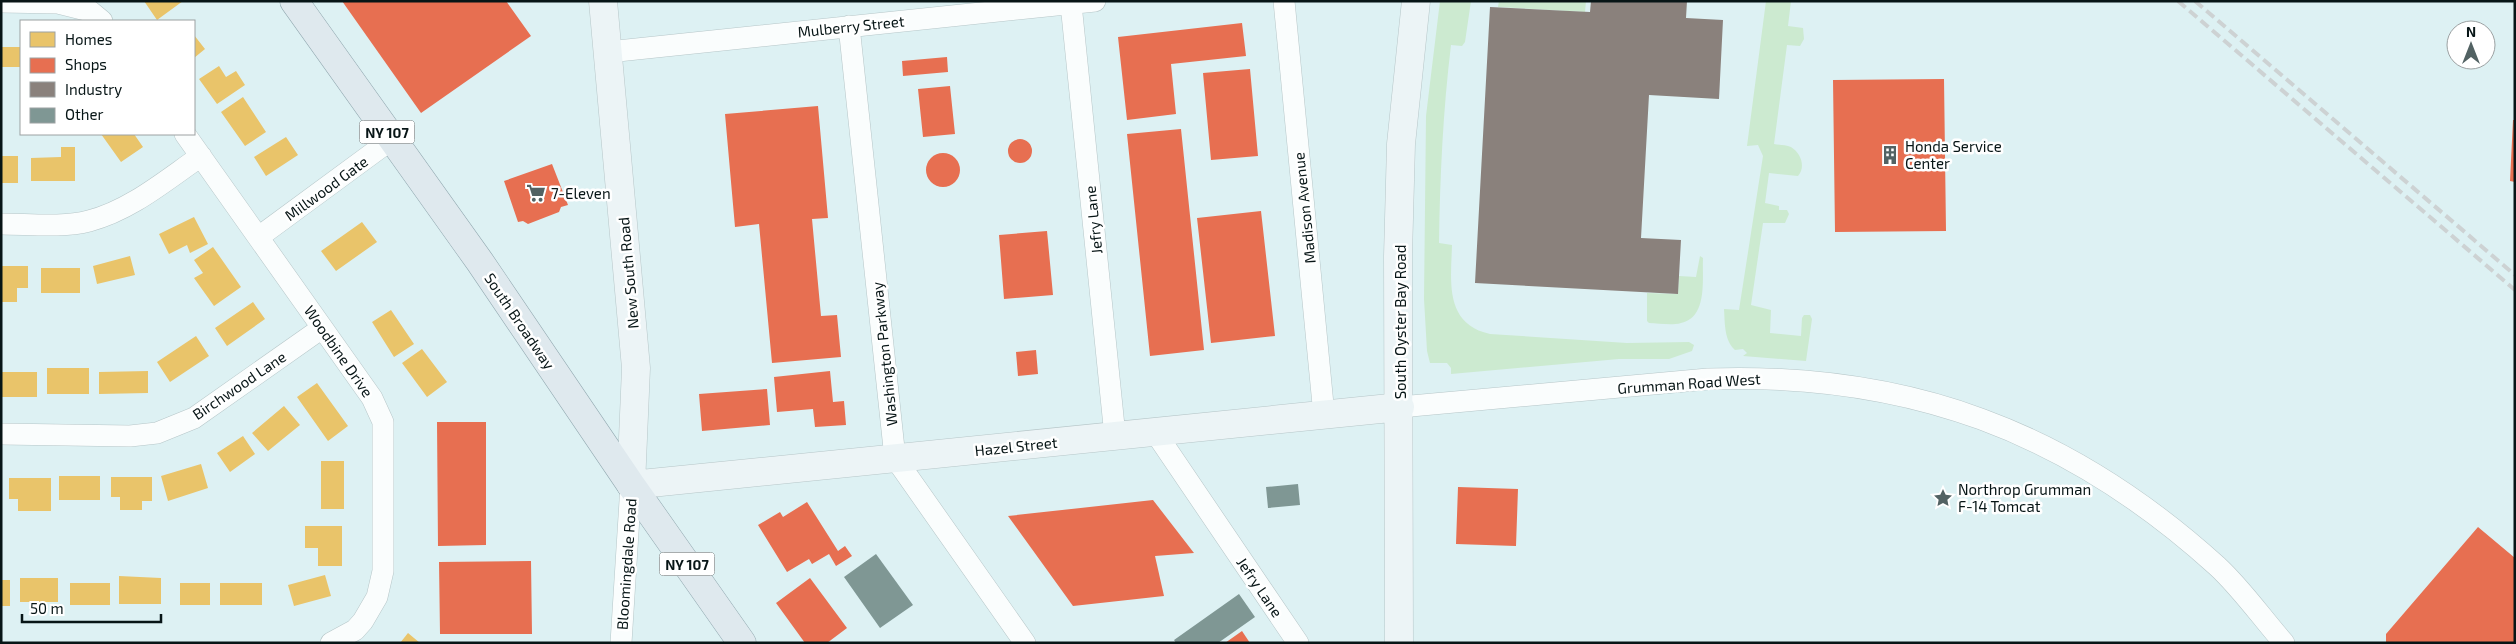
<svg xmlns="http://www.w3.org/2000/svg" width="2516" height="644" font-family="'Exo 2',sans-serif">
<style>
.green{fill:#ccead0}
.homes{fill:#e9c46a}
.shops{fill:#e76f51}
.industry{fill:#8a817c}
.building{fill:#7f9794}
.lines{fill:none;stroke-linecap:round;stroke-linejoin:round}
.street-casing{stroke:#b6c6c8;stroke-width:22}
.secondary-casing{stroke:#b6c6c8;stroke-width:29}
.primary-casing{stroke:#92a9b0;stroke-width:29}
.street{stroke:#fafdfd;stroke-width:21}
.secondary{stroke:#ecf4f6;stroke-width:28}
.primary{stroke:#dfe9ee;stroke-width:28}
.rail{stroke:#cdd2d3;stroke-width:4;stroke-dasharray:10 5;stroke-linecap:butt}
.labels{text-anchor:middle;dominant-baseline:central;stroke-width:5;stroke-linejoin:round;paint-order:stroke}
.shield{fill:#fff;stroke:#515b5c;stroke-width:1}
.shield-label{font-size:14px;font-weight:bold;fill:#071516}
.street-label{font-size:15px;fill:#071516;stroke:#fff}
.poi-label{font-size:15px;fill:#071516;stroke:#fff;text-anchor:start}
</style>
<rect width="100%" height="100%" fill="#ddf1f3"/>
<path class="green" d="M1440,1H1471L1465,42L1462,46L1451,45C1443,111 1440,176 1439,243L1452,245C1451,281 1444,324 1490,334L1627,343L1689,342L1694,345L1692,351L1669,359H1619L1451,374V368L1447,363H1430L1427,351L1424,299L1426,116Z
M1499,1H1586L1585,12L1498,7Z
M1766,1H1791L1788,26L1803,28L1804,39L1800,46L1787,45L1774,144C1779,145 1786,145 1791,147C1801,153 1806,167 1798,176L1769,173L1765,203L1779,206V210H1787L1789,214L1785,223H1763L1751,305L1771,310L1770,333L1801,336L1802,318L1804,315H1810L1812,319L1806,361L1743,356L1747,353L1743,349L1735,350C1724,340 1725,323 1724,309L1739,310L1763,156L1758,145L1747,146Z
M1700,256L1703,258C1702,279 1708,317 1681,323C1671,326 1658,323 1649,323L1647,321V293L1678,294L1679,276L1696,277Z"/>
<path class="homes" d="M144,1H183L157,20Z
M194,35L205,49L194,58Z
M1,47H21V67H1Z
M219,66L226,77L236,71L245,85L217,104L199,79Z
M243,97L266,132L245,146L221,112Z
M101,134H134L143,147L121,162Z
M286,137L298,155L266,176L254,157Z
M61,147H75V181H31V158L61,157Z
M1,156H18V183H1Z
M194,217L208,244L190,253L187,245L169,254L159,234Z
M362,222L377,242L336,271L321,251Z
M213,247L241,287L214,306L194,278L203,273L194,260Z
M130,256L135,275L97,284L93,266Z
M1,266H28V288H17V302H1Z
M41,268H80V293H41Z
M253,302L265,319L227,346L215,328Z
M391,310L414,344L394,357L372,322Z
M196,336L209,356L170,382L157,362Z
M422,349L447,382L427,397L402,363Z
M47,368H89V394H47Z
M148,371V393L99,394V372Z
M1,372H37V397H1Z
M317,383L348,426L328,441L297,397Z
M284,406L300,425L268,451L252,433Z
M243,436L255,454L230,472L217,453Z
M321,461H344V509H321Z
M201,464L208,488L168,501L161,476Z
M59,476H100V500H59Z
M111,477H152V501H142V510H120V497H111Z
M9,478H51V511H18V499H9Z
M305,526H342V566H318V548H305Z
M325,575L331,596L294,606L288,585Z
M119,576L161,578V604H119Z
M20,578H58V602H20Z
M1,580H10V606H1Z
M70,583H110V605H70Z
M180,583H210V605H180Z
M220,583H262V605H220Z
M408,633L420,643H400Z"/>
<path class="shops" d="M342,1H506L531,36L421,113Z
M1242,23L1246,56L1171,64L1176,114L1127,120L1118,37Z
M947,57L948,72L903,76L902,61Z
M1250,69L1258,156L1211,160L1203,73Z
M1944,79L1946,231L1835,232L1833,80Z
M950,86L955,134L923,137L918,89Z
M818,106L828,218L812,219L821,316L837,315L841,357L772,363L759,224L735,227L725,114Z
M2513,120H2515V182L2510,181Z
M1181,129L1204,350L1150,356L1127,134Z
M1008 151a12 12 0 1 1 24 0a12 12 0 1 1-24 0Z
M926 170a17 17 0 1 1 34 0a17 17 0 1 1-34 0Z
M552,164L568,205L561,207L559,212L528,224L523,221L518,222L504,181Z
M1261,211L1275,336L1211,343L1197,218Z
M1047,231L1053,295L1004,299L999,235Z
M1036,350L1038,374L1018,376L1016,352Z
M830,371L833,402L844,401L846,425L815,427L813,409L777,412L774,377Z
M767,389L770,425L702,431L699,394Z
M437,422H486V545L438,546Z
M1458,487L1518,489L1516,546L1456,544Z
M1153,500L1194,553L1155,556L1164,596L1073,606L1008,516Z
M807,502L838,551L845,546L852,556L836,566L829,554L812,564L809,559L787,572L758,525L780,512L783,517Z
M2478,527L2515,558V643H2386V634Z
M531,561L532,634H440L439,562Z
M810,578L847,628L827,643H805L776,603Z
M1242,631L1250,643H1225Z"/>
<path class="industry" d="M1591,1H1687L1686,18L1723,20L1719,99L1649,95L1641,238L1681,240L1678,294L1475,283L1490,7L1590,12Z"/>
<path class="building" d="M1298,484L1300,505L1268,508L1266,487Z
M876,554L913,605L880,628L844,577Z
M1239,594L1255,617L1218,643H1176L1174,640Z"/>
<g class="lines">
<g class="street-casing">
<path id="street" d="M1284,1L1324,415
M1,2L58,3L90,11L102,21
M1071,4L1115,436
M849,26L895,458L1025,643
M608,52L1095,1
M185,134L372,398L383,422V571L377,597L363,621L355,630L331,643
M1,224C29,224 62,228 89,221C131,210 166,180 201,156
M260,236L392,139
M1400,407L1708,379C1908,372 2068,431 2217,566C2241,588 2262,618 2284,643
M1155,432L1298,643
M1,434L130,436L157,433L194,418L322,328
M621,643L631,485"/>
</g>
<g class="secondary-casing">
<path id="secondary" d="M603,1L636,368L631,485L1400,407
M1399,643L1398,256L1401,144L1416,1"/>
</g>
<g class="primary-casing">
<path id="primary" d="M294,1L480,262L631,485L742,643"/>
</g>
<use href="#street" class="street"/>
<use href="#secondary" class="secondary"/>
<use href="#primary" class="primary"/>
<path class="rail" d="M2178,1L2515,290
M2195,1L2515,275"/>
</g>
<defs>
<g id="building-bare" transform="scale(1.5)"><path d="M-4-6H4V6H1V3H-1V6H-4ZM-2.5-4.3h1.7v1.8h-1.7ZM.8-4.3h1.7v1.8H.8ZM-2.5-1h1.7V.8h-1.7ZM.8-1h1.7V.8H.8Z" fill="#526263" stroke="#fff" stroke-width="2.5" paint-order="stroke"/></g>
<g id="supermarket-bare" transform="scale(1.5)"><path d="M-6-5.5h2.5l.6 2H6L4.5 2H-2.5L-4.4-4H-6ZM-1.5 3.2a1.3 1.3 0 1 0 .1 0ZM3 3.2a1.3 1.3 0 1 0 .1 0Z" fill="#526263" stroke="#fff" stroke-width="2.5" paint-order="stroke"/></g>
<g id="sight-bare" transform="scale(1.5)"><path d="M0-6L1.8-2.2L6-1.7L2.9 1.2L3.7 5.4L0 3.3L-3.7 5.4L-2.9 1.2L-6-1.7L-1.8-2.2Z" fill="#526263" stroke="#fff" stroke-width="2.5" paint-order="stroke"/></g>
</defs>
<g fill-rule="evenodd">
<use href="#building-bare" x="1890" y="155"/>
<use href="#supermarket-bare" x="536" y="193"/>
<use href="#sight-bare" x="1943" y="498"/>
</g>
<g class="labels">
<g class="shield">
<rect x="359.5" y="120.5" width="55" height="23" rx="4"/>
<rect x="659.5" y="552.5" width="55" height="23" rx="4"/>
</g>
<g class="shield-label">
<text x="387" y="132">NY 107</text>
<text x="687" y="564">NY 107</text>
</g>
<g class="street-label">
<text transform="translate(851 26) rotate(-6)">Mulberry Street</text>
<text transform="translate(326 188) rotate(-36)">Millwood Gate</text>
<text transform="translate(1304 208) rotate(-96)">Madison Avenue</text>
<text transform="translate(1093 220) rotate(-96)">Jefry Lane</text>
<text transform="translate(628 273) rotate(-95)">New South Road</text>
<text transform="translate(520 321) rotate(56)">South Broadway</text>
<text transform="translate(1400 322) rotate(-90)">South Oyster Bay Road</text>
<text transform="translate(339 351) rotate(55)">Woodbine Drive</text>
<text transform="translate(884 354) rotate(-96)">Washington Parkway</text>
<text transform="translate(1689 383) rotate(-4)">Grumman Road West</text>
<text transform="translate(239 385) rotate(-34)">Birchwood Lane</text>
<text transform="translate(1016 446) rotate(-6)">Hazel Street</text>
<text transform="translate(626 564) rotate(-86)">Bloomingdale Road</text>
<text transform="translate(1260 587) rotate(56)">Jefry Lane</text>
</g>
<g class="poi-label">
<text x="1905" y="146">Honda Service<tspan x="1905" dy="17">Center</tspan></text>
<text x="551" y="193">7-Eleven</text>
<text x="1958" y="489">Northrop Grumman<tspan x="1958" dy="17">F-14 Tomcat</tspan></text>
</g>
</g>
<rect width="2516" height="644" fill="none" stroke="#071516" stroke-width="5"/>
<rect x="20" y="20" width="175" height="115" fill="#ffffff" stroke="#9ca1a2"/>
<rect x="30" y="32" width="25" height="15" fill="#e9c46a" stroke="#9ca1a2"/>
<text x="65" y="45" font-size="15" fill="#071516">Homes</text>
<rect x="30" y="58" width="25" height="15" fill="#e76f51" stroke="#9ca1a2"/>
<text x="65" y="70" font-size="15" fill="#071516">Shops</text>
<rect x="30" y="82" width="25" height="15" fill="#8a817c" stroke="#9ca1a2"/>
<text x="65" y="95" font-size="15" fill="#071516">Industry</text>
<rect x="30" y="108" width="25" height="15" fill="#7f9794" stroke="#9ca1a2"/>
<text x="65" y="120" font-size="15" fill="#071516">Other</text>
<g transform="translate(2471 45)"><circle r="24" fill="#ffffff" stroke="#9ca1a2"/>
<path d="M0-4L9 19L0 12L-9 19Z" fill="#526263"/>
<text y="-8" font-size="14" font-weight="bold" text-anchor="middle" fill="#071516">N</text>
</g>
<path d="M22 614v8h139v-8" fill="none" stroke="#071516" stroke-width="2.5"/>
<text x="30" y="614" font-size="15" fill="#071516" stroke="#ffffff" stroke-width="4" paint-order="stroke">50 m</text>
</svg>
